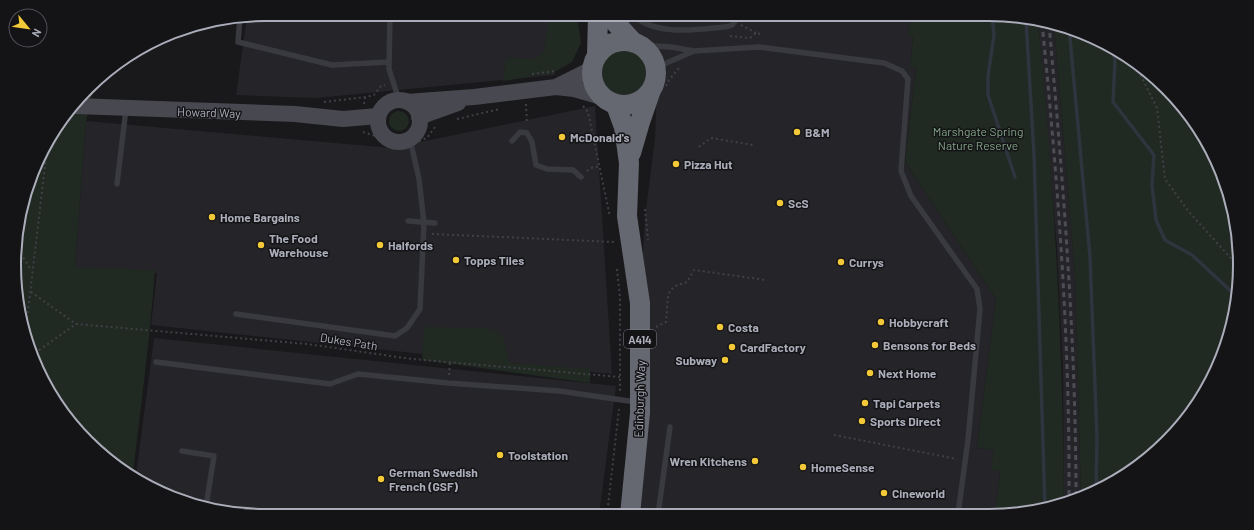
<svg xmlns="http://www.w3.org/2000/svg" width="1254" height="530" font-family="Barlow,sans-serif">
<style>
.built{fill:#252428}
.green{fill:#202922}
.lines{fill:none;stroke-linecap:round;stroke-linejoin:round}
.stream{stroke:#2e353f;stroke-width:3.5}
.path{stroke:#3f4147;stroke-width:2;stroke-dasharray:2 3;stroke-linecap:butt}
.lane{stroke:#393a40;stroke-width:5.5}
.secondary{stroke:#474850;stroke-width:16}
.highway{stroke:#656771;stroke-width:20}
.rail{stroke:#4c4d55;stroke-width:3;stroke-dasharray:5 4;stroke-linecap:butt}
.poi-dot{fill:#f3c938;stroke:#141316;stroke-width:1.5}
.labels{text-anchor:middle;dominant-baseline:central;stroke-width:3;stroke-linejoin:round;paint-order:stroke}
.shield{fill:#141316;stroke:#7e8089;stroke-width:1}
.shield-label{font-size:11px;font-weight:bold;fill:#abaeba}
.street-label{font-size:12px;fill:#abaeba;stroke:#141316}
.park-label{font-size:12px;fill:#82a588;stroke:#141316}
.poi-label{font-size:12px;font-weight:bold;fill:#abaeba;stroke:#141316;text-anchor:start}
.rim{fill:none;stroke:#abaeba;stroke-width:2}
</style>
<rect width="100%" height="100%" fill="#19181b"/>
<path class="built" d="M265,14H557L555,75L316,98L236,95L247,17Z
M622,14H911L908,35L913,36L910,67L916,68L905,162L996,299L977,448L994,450L1000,471L995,514L628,515L645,217L655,138L658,55Z
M1038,22L1054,25L1075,276L1081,498L1064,502L1063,367L1057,249Z
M595,106L612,374L151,325L157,273L75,267L86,121L391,148Z
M154,338L616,386L599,515L265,516L184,503L136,475Z"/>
<path class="green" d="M549,14H577L581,43L572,62L553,73L503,81L506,58L536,59L544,52Z
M911,14H989L1038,22C1054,182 1063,342 1064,502L1022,514H995L1000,471L991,470L994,450L977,448L996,299L905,162L916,68L910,67L913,36L908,35Z
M1054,25L1070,27L1155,76L1214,154L1239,249L1227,346L1198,405L1154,454L1081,498L1075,276Z
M600 74a24 24 0 1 1 48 0a24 24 0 1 1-48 0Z
M96,80L86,121L75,267L155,270C150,338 141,406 133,473L100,454L48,390L16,298L19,216L48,140Z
M389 121a10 10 0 1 1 20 0a10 10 0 1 1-20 0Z
M424,327L486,328L503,335L510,363L590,369V383L422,360Z"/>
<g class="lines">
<path class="stream" d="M992,15L994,35L988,76V95L1015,177
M1026,20L1034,155L1045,508
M1069,27L1090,257L1097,438L1096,490
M1113,52L1115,60L1113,102L1154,155L1152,185L1156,220L1165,240L1192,255L1234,294
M1096,482L1106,484"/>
<path class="path" d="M712,14L711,17L716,18
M741,25L756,33
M730,36L748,38
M750,38L756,33L761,34
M1136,66L1157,108L1165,179L1189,212L1237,265
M532,74L556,71
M666,86L669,80L680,67
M324,102L366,97L374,95L381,86L385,85
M364,104L365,98
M526,104L527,124
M583,106L588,112L610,217
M457,119L500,109
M363,132L378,137L393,148L404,146
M419,141L427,138L435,127
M699,147L711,138L753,145
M587,171L591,168L600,166
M645,209L648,240
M18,230L20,213
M432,234L615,242
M18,249L31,270
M617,269L620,297V391
M31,292L76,324
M656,327L666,322L668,297L670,291L675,286L687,282L694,270L766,280
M26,328L48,140
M35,353L76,324L307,344L412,359L620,377
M449,375L450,362
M834,435L957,459
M607,515L619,409"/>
<path class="lane" d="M390,14L389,69L399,100
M632,14C652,34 688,31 713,28C719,27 727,28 732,25C734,23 736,20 737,17
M240,18L238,42L332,65L389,62
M639,45L671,47L694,51L759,47L884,63L902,71L908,79L901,171L911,196L977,289L980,309L968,440L958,514
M656,74L664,64L694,51
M512,141L520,132L527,133L532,142L536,165L547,169L573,170L581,177
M117,184L126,109
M408,221L435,223
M236,314L395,336L407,328L420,309L424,223L419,179L410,139
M156,362L330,384L358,374L448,383L559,391L636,402
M182,451L214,456L206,506
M658,515L670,427"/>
<path class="secondary" d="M556,87L588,71L594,61
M378 121a21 21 0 1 1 42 0a21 21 0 1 1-42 0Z
M407,102L474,97L556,87L574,89L602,97
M75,106L295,114L343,119L378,116
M419,117L458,103"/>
<path class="highway" d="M610,14L613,20L634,43
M592 73a32 32 0 1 1 64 0a32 32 0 1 1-64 0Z
M597,56L598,14
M616,105L624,127L629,163L627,216L640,303V413L630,515
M631,153L640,122L651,90"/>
<path class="rail" d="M1042,23C1058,182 1070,341 1069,501
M1049,24C1063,182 1076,340 1076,499"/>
</g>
<g class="poi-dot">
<circle cx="797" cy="132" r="4"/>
<circle cx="562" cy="137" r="4"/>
<circle cx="676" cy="164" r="4"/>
<circle cx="780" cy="203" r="4"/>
<circle cx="212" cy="217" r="4"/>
<circle cx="261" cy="245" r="4"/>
<circle cx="380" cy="245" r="4"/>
<circle cx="456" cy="260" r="4"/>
<circle cx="841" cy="262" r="4"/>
<circle cx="881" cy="322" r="4"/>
<circle cx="720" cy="327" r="4"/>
<circle cx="875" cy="345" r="4"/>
<circle cx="732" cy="347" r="4"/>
<circle cx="725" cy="360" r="4"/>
<circle cx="870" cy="373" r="4"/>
<circle cx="865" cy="403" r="4"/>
<circle cx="862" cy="421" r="4"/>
<circle cx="500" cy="455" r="4"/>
<circle cx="755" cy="461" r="4"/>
<circle cx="803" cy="467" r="4"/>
<circle cx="381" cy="479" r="4"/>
<circle cx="884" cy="493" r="4"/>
</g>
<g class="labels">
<rect class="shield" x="624" y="330" width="32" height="18" rx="3"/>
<g class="shield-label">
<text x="640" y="339">A414</text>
</g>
<g class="street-label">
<text transform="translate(209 112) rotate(2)">Howard Way</text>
<text transform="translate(349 341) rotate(9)">Dukes Path</text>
<text transform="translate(639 399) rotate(-88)">Edinburgh Way</text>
</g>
<g class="park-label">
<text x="978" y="131">Marshgate Spring<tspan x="978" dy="14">Nature Reserve</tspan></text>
</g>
<g class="poi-label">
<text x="805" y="132">B&amp;M</text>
<text x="570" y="137">McDonald's</text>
<text x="684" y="164">Pizza Hut</text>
<text x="788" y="203">ScS</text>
<text x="220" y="217">Home Bargains</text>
<text x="269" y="238">The Food<tspan x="269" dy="14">Warehouse</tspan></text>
<text x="388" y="245">Halfords</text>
<text x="464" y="260">Topps Tiles</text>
<text x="849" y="262">Currys</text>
<text x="889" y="322">Hobbycraft</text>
<text x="728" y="327">Costa</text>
<text x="883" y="345">Bensons for Beds</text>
<text x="740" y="347">CardFactory</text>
<text x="717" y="360" text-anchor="end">Subway</text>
<text x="878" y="373">Next Home</text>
<text x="873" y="403">Tapi Carpets</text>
<text x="870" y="421">Sports Direct</text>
<text x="508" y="455">Toolstation</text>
<text x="747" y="461" text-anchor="end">Wren Kitchens</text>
<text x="811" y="467">HomeSense</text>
<text x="389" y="472">German Swedish<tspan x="389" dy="14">French (GSF)</tspan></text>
<text x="892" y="493">Cineworld</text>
</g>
</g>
<path d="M0 0H1254V530H0ZM265 21H989A244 244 0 0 1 1233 265V265A244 244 0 0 1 989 509H265A244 244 0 0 1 21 265V265A244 244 0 0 1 265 21Z" fill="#141316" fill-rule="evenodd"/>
<path class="rim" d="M265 21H989A244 244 0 0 1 1233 265V265A244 244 0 0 1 989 509H265A244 244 0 0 1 21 265V265A244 244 0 0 1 265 21Z"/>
<g transform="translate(28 28) rotate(119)"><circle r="19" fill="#141316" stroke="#505158"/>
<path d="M0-3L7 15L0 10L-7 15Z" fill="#f3c938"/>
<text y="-6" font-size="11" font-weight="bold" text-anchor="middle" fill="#abaeba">N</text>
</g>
</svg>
